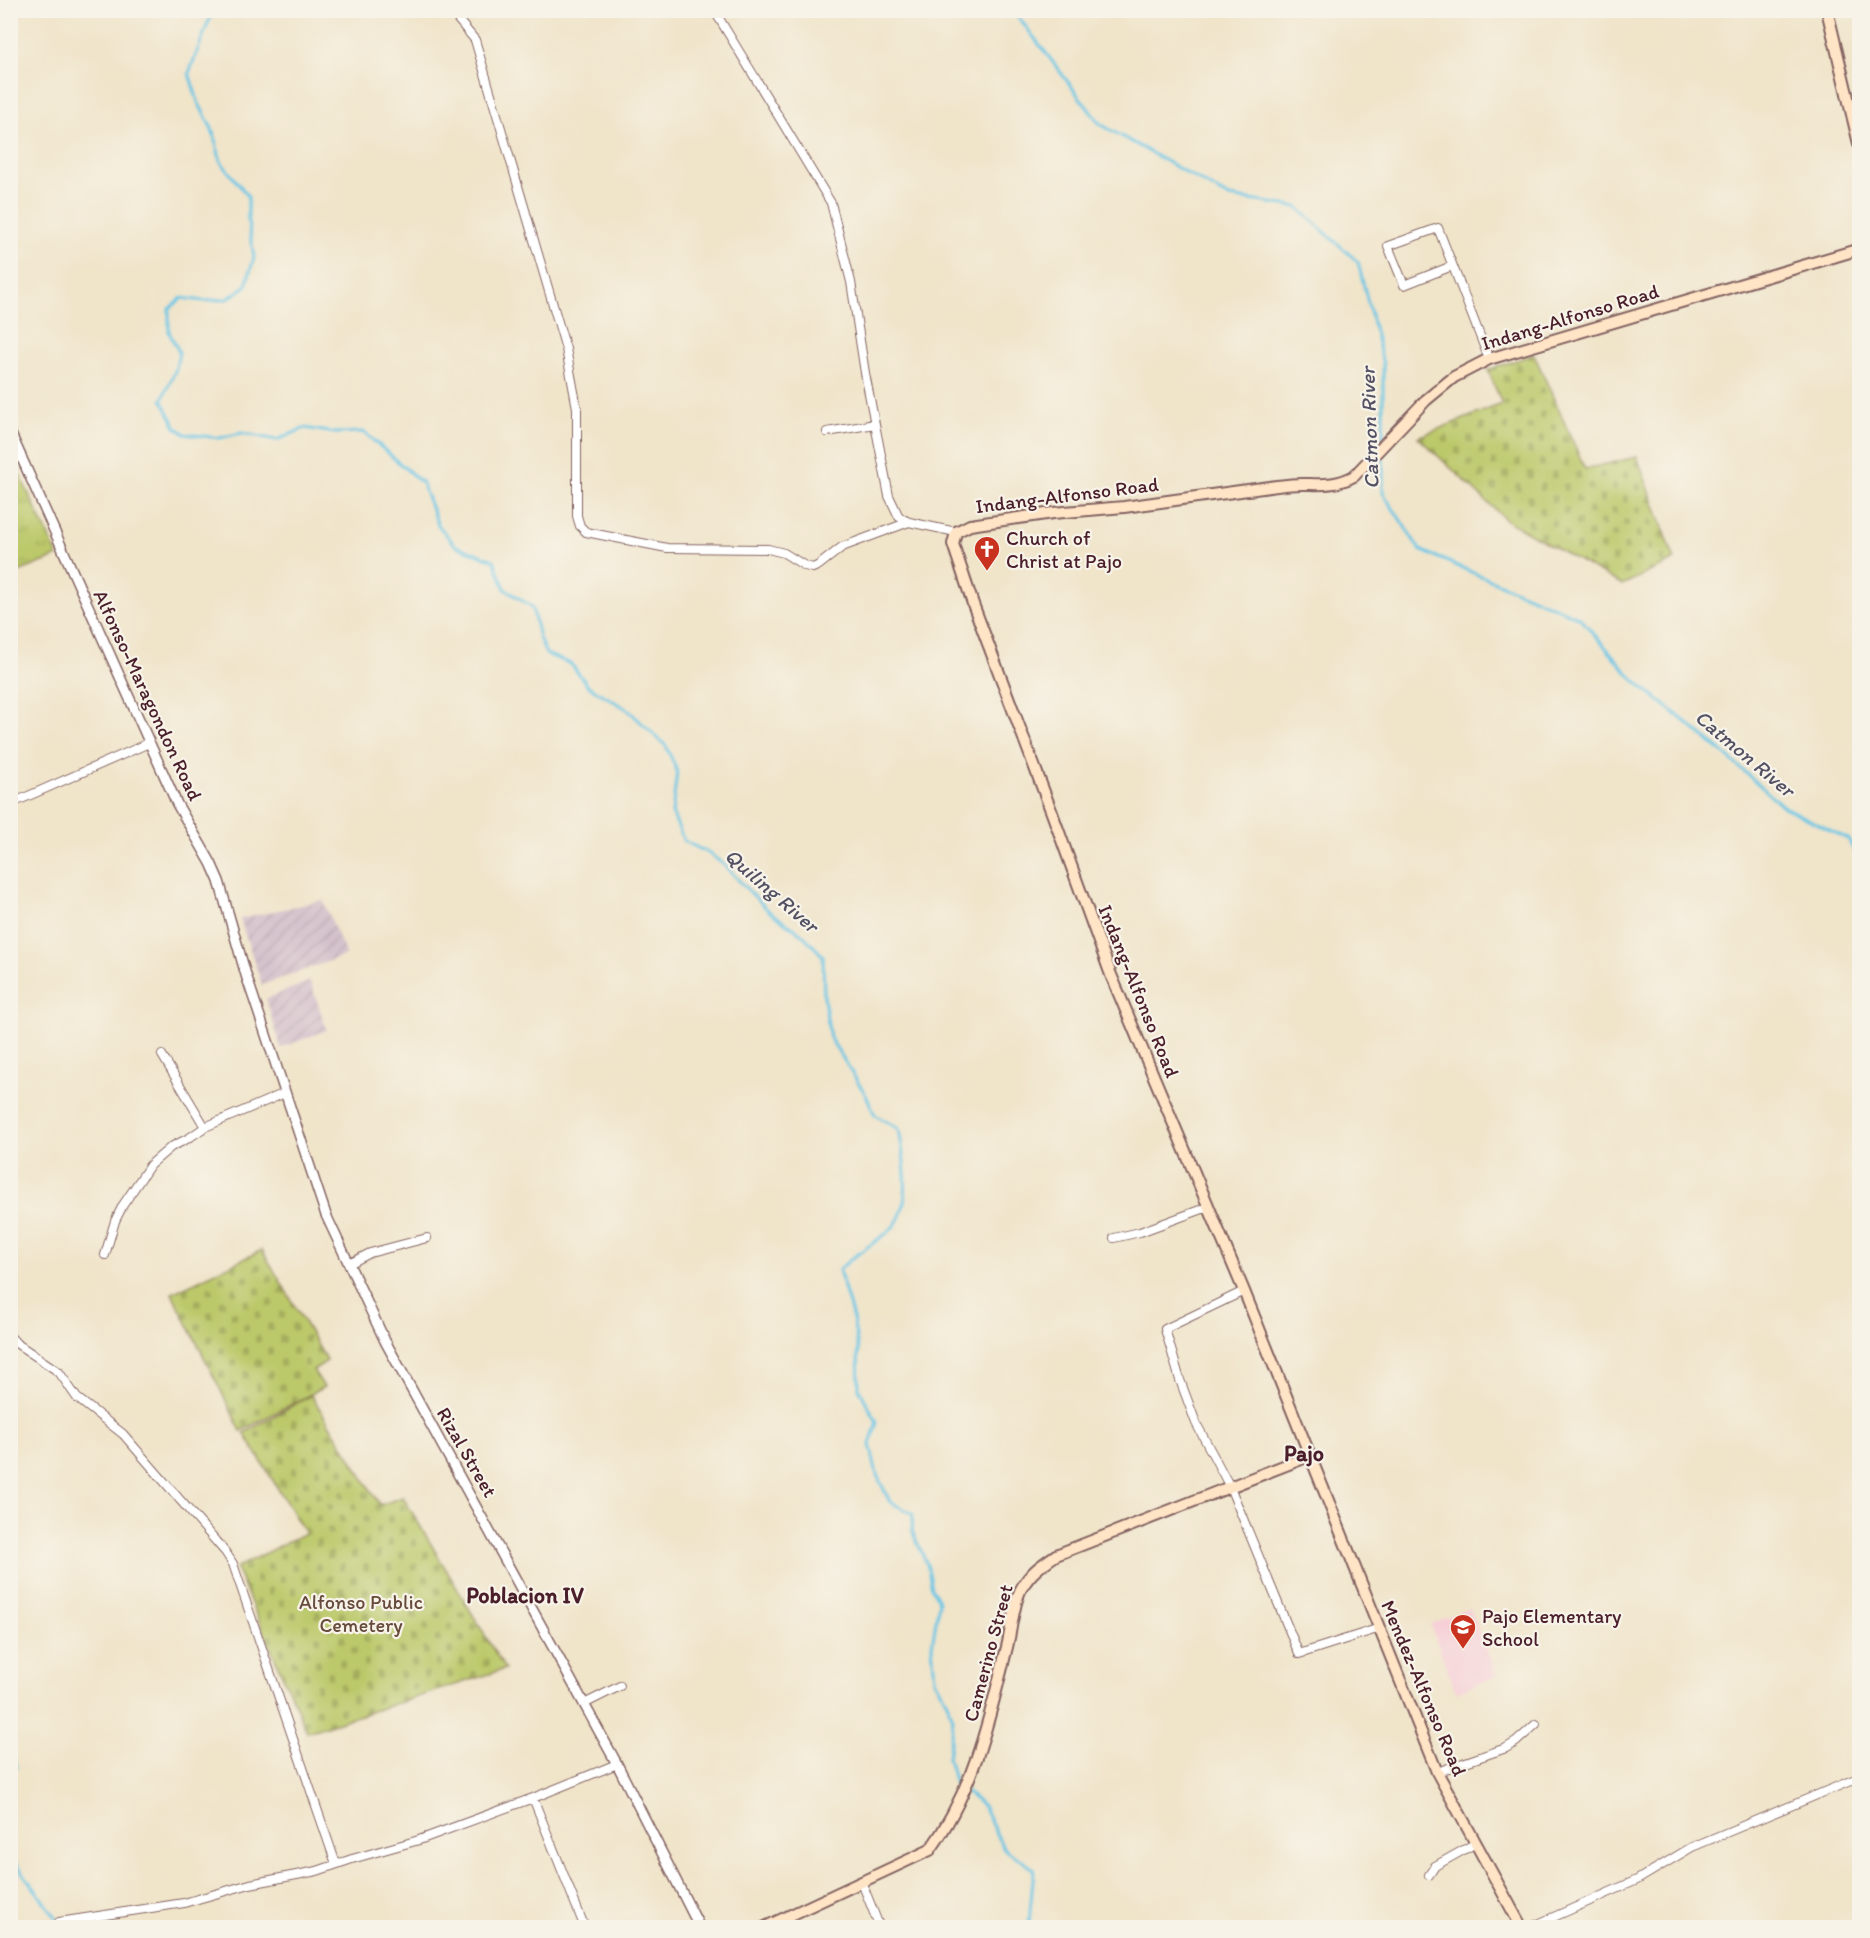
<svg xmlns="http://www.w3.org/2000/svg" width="1870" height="1938" font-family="Itim,sans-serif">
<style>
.built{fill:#f6cfd7}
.industrial{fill:url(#industrial-furrows)}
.cemetery{fill:url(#cemetery-stones);stroke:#83744b;stroke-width:1.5}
.park{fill:url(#park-tufts);stroke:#83744b;stroke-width:1.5}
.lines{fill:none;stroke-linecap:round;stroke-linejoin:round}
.stream{stroke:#67c5e5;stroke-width:3}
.minor-casing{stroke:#846462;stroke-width:10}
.tertiary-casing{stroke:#846462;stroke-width:12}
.secondary-casing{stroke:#846462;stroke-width:14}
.minor{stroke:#fff;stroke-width:8}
.tertiary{stroke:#fff;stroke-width:9}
.secondary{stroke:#ffe4c6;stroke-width:10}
.labels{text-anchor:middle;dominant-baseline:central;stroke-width:4.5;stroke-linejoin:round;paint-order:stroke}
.street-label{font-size:20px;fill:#4a1f2b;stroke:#f7f3e8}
.poi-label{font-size:20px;fill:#4a1f2b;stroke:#f7f3e8;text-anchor:start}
.park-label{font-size:20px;fill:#664a3b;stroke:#f7f3e8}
.water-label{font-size:21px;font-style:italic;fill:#535163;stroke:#f7f3e8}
.quarter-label{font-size:22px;font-weight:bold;fill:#4a1f2b;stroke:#f7f3e8}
</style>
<defs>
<pattern id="industrial-furrows" width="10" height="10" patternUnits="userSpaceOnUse" patternTransform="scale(1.5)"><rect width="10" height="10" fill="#d1bdc9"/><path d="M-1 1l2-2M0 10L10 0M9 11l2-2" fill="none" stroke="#b5a2ad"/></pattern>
<pattern id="cemetery-stones" width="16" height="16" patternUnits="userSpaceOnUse" patternTransform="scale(1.5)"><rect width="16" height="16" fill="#bcc96b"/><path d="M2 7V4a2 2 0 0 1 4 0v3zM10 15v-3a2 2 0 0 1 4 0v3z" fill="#a3ac5d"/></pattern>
<pattern id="park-tufts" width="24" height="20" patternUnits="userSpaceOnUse" patternTransform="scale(1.5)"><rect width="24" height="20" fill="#bcc96b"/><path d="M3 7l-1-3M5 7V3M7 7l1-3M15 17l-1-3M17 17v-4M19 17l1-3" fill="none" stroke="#a3ac5d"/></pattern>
</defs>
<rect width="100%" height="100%" fill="#f7f3e8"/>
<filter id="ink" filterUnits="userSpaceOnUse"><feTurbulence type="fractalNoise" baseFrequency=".0167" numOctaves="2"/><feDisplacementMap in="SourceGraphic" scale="12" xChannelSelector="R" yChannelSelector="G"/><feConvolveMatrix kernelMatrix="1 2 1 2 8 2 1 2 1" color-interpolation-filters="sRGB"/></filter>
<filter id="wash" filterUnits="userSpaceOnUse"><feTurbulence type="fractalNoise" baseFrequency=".008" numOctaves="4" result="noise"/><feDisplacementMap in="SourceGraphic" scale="24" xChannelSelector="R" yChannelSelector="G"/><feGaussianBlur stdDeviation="1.35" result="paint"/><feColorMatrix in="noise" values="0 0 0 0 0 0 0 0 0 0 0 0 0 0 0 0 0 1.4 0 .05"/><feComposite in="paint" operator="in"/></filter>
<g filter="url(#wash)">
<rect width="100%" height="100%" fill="#f0e4c9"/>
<path class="built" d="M1470,1608L1497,1676L1456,1692L1430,1624Z"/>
<path class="industrial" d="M323,900L346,955L262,985L240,919Z
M310,981L327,1030L281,1048L266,999Z"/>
<path class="cemetery" d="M1534,354L1585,469L1637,457L1675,560L1622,585L1506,520L1418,437L1502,404L1488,370Z
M262,1250L327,1361L313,1370L324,1387L241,1431L172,1293Z
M311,1395L380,1505L403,1497L505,1669L307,1732L236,1568L305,1533L244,1433Z"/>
<path class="park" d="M10,454L58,556L11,575H10Z"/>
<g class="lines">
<path class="stream" d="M213,10L189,73L198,102L212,129L221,162L248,196V221L254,257L246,286L227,299L204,301L182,298L169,309V332L179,352L176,369L162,400L176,427L185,434L220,438L241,433L277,440L305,428L335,433L364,432L422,483L438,525L456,546L494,560L505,589L532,607L539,638L546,654L571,664L588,686L627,709L666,746L677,771L672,813L684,841L708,853L725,865L743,885L770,912L802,934L823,956L824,998L830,1038L866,1095L875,1115L899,1129C904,1159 915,1211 888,1232C872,1245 853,1255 839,1270L853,1319L858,1349L859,1389L877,1422L870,1444L877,1475L890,1502L913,1514L912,1531L927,1564L932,1588L939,1601L932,1646L935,1680L947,1702L953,1719L948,1758L955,1784L961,1788
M1013,10L1100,124L1229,197L1297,207L1358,262L1383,364V439
M1383,452V493L1420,550L1580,618L1634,680L1721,751L1784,807L1848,839L1860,860
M10,1745L16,1768L10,1773
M966,1792L983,1806L1003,1848L1034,1869L1029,1923L1032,1928
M10,1856L55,1916L59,1928"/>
</g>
</g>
<g filter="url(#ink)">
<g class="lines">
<g class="minor-casing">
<path id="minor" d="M450,10L475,40L566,349L577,408V516L580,526L586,532L667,548L768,549L784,553L805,566L813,568L819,565L842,547L909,522
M714,10L831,203L851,282L865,373L889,496L899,517L909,522L956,532
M1452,266L1404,285L1388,246L1438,228L1489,359
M827,432L875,424
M10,804L149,743
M162,1055L205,1127
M1114,1238L1140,1232L1208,1207
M105,1255L115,1221L123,1205L150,1165L171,1147L189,1138L205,1127L285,1093
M349,1264L370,1253L427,1238
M1244,1291L1165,1329L1180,1380L1196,1423L1230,1487L1299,1654L1380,1628
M10,1336L16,1343L59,1372L77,1398L123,1434L226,1553L233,1564L336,1864
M584,1704L620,1686
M1437,1772L1506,1748L1516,1742L1536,1724
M533,1798L585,1928
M1429,1875L1435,1866L1476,1843
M862,1883L880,1928
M59,1922L184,1903L250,1884L317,1871L352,1859L419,1840L533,1798L617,1764
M1529,1928L1637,1880L1692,1847L1860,1777"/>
</g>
<g class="tertiary-casing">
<path id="tertiary" d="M10,432L177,804L211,863L219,881L246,975L326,1215L385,1341L617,1764L700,1928"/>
</g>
<g class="secondary-casing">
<path id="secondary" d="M1827,10L1860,148
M763,1928L930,1850C973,1791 989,1721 1006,1651C1011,1634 1013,1604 1021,1589C1031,1572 1040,1566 1056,1555L1309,1456
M1522,1928L1437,1772L1244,1291L1111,975L1052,813L973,604L953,544L956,532L970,525L1053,513L1124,507L1277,486C1285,485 1294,484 1302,484C1321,484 1336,486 1354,476L1426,400L1454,377L1489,359L1860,249"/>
</g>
<use href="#minor" class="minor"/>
<use href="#tertiary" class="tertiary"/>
<use href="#secondary" class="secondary"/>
</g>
</g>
<defs>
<g id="church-pin" transform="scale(1.35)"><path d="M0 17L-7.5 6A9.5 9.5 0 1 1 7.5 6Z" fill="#c8321e" stroke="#f7f3e8"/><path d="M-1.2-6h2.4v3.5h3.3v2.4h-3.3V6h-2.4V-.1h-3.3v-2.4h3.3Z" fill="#fff"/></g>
<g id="school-pin" transform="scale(1.35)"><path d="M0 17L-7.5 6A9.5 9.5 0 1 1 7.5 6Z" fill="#c8321e" stroke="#f7f3e8"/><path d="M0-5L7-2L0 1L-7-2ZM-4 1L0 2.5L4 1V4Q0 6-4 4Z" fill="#fff"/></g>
</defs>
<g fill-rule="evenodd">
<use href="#church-pin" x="987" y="549"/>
<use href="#school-pin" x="1463" y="1627"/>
</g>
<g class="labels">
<g class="street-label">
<text transform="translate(1570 317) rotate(-17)">Indang-Alfonso Road</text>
<text transform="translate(1067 495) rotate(-7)">Indang-Alfonso Road</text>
<text transform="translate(148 695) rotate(65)">Alfonso-Maragondon Road</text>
<text transform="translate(1139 991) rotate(68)">Indang-Alfonso Road</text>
<text transform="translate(467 1452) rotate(60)">Rizal Street</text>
<text transform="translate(988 1653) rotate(-75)">Camerino Street</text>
<text transform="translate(1424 1688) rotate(67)">Mendez-Alfonso Road</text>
</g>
<g class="poi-label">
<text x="1006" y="538">Church of<tspan x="1006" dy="23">Christ at Pajo</tspan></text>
<text x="1482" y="1616">Pajo Elementary<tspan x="1482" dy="23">School</tspan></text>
</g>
<g class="park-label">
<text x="361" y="1602">Alfonso Public<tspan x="361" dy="23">Cemetery</tspan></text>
</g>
<g class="water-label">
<text transform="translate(1369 428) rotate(-92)">Catmon River</text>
<text transform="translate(1745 753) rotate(40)">Catmon River</text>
<text transform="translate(772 890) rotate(41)">Quiling River</text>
</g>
<g class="quarter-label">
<text x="1304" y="1453">Pajo</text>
<text x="525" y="1595">Poblacion IV</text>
</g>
</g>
<rect width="1870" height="1938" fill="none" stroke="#f7f3e8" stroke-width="36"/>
</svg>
